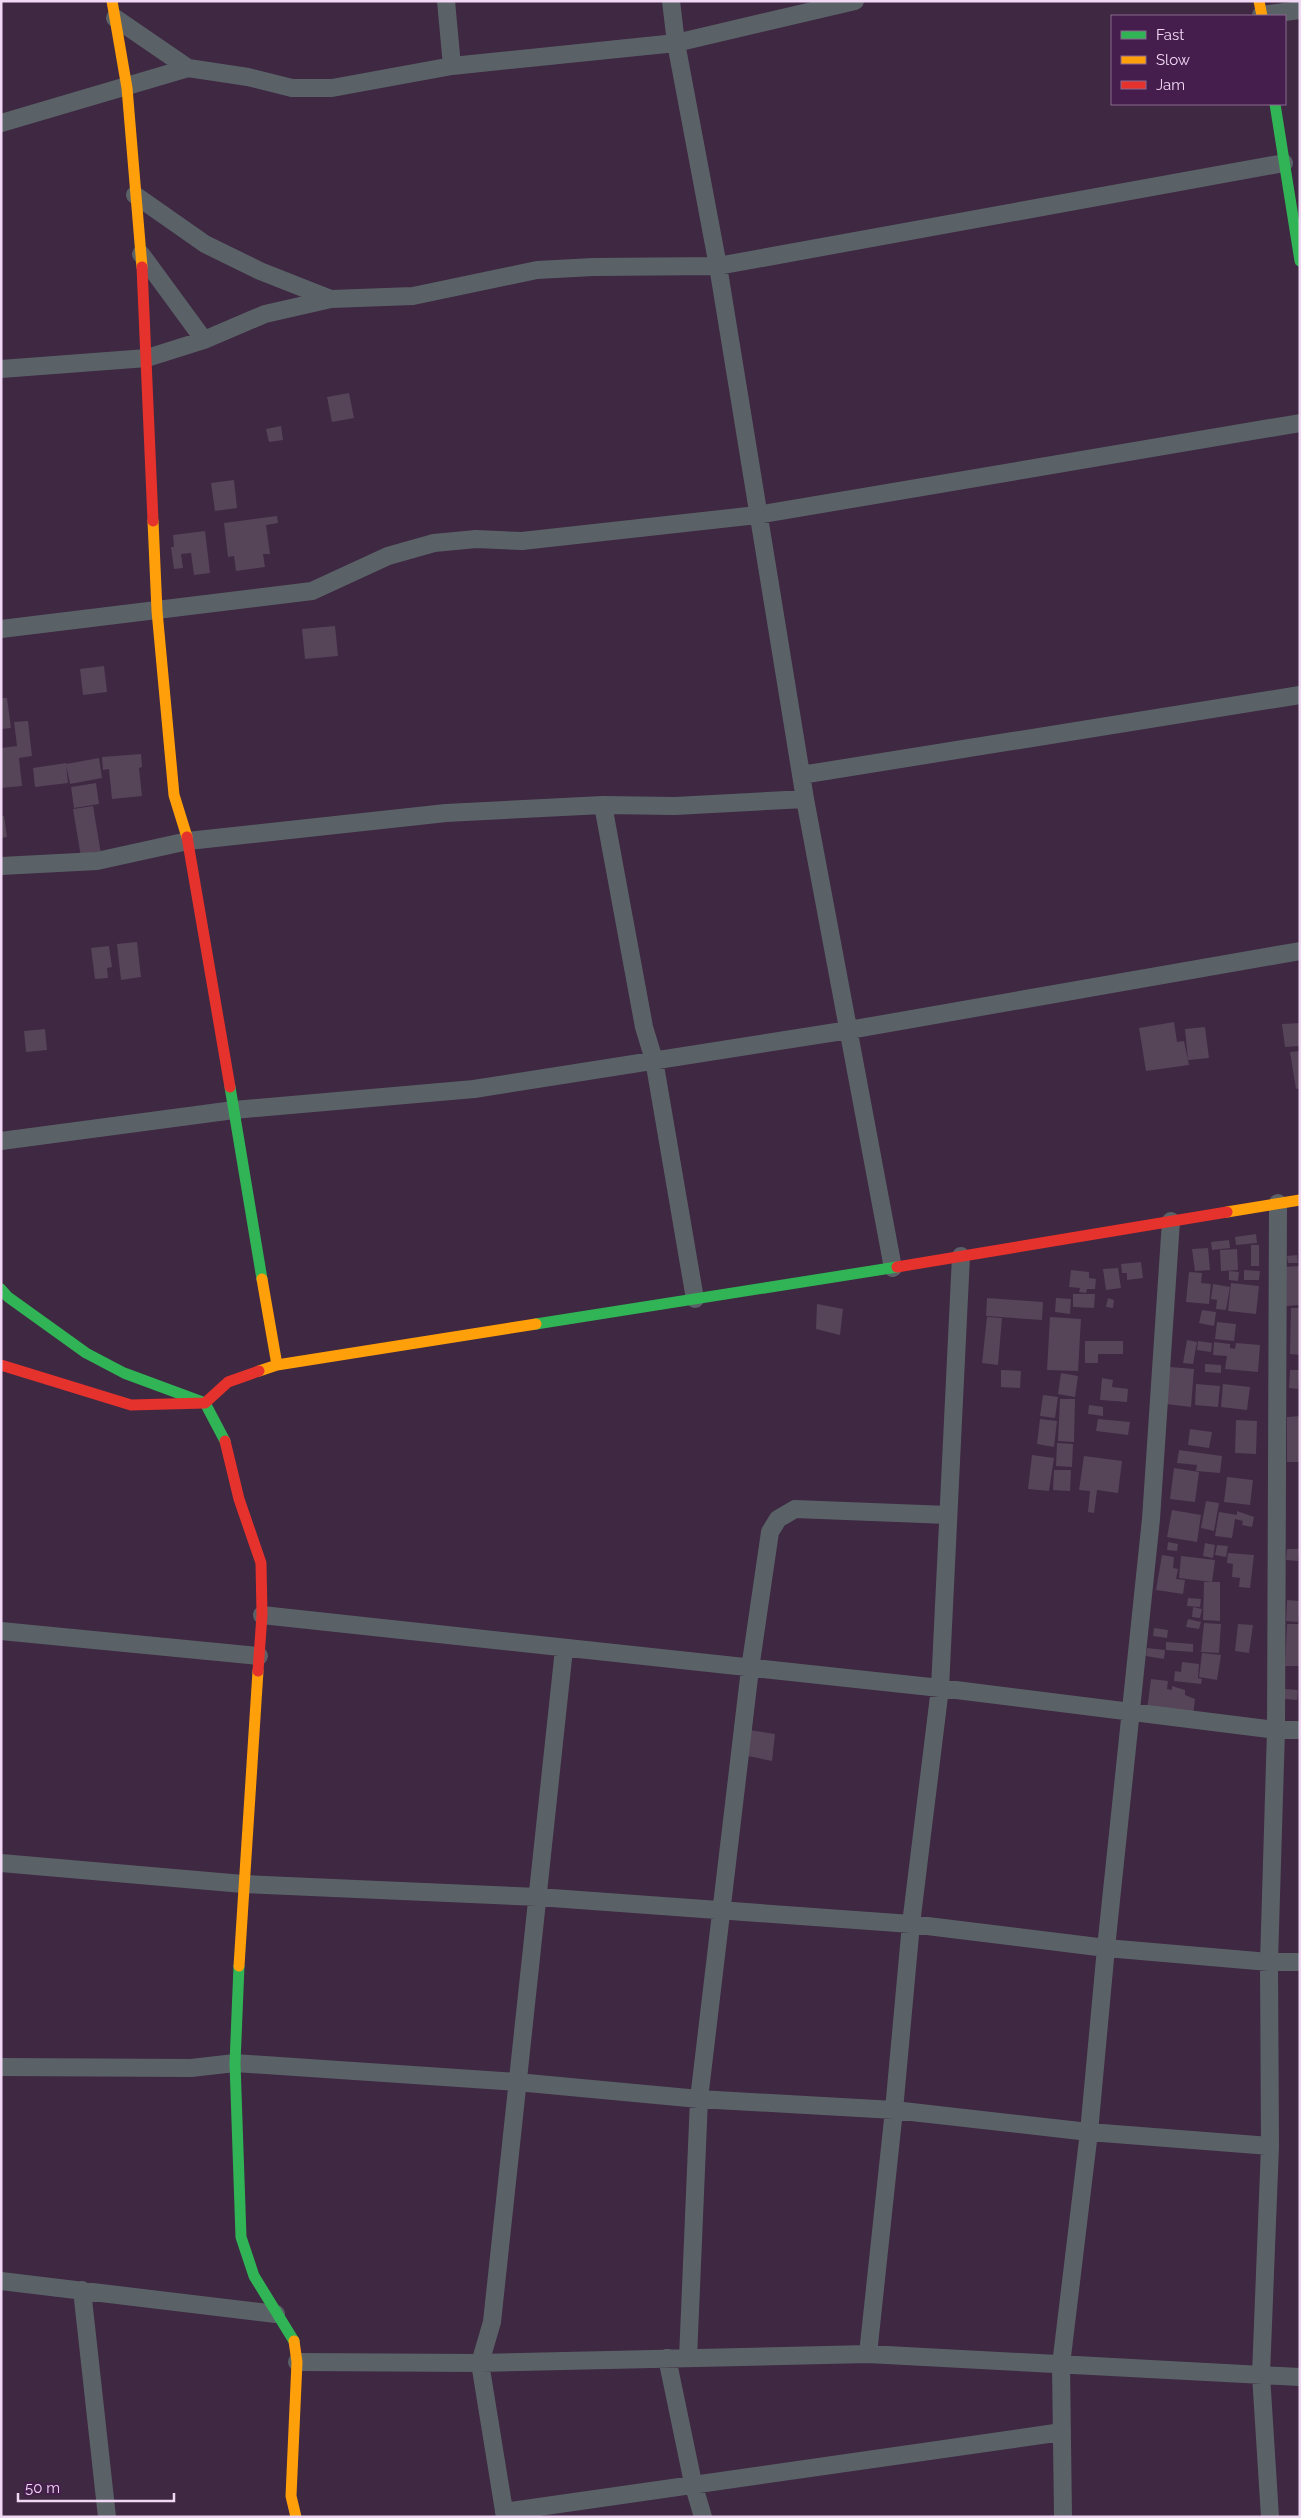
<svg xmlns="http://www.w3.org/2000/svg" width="1301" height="2518" font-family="Raleway,sans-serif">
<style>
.building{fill:#564459}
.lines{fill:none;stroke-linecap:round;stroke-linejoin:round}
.street{stroke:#5a6267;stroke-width:18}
.fast{stroke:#30b455;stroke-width:11}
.slow{stroke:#ff9f0a;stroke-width:11}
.jam{stroke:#e5322d;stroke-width:11}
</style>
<rect width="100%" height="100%" fill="#3e2842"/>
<path class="building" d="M349,393L354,418L332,422L327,397Z
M281,426L283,440L269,442L266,429Z
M234,480L237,508L215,511L211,483Z
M277,516L278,523L266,525L270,554H263L265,567L236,571L234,556L228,557L224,523Z
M205,531L210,573L194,575L191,553L181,554L183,568L174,569L171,547H174L173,535Z
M335,626L338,656L305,659L302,629Z
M104,666L107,692L83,695L80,669Z
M1,698H7L11,728L1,729Z
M28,721L32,756L19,758L22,786L1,788V748L17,746L14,722Z
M141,754L142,767L139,768L142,796L112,799L109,769L103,770L102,757Z
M99,758L102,778L70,784L66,764Z
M66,763L68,783L35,787L33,768Z
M96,783L99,804L74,808L71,787Z
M93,806L101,854L81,857L73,809Z
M1,816H4L7,837L1,838Z
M137,942L141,977L121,980L117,944Z
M109,946L112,967L107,968L108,978L95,979L91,948Z
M1174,1022L1177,1042L1184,1041L1189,1065L1146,1071L1139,1028Z
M1300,1023V1046L1285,1047L1282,1024Z
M1205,1027L1209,1058L1188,1060L1185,1029Z
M45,1029L47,1050L26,1052L24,1031Z
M1300,1051V1088L1296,1089L1290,1052Z
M1256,1234L1257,1243L1236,1245L1235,1237Z
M1229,1240L1230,1248L1212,1250L1211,1242Z
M1251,1245H1259V1266H1251Z
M1208,1248L1210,1270L1195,1271L1192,1249Z
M1237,1249L1238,1270L1221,1271L1220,1250Z
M1297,1255L1298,1263H1288L1287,1256Z
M1141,1262L1143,1278L1127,1280V1273H1122L1121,1264Z
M1300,1266V1305L1286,1306L1283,1267Z
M1118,1268L1121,1288L1106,1290L1103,1269Z
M1071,1270L1089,1272V1278L1096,1279L1095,1289H1087L1086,1293L1079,1292L1080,1288L1069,1287Z
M1244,1270L1260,1271L1259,1280H1244Z
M1229,1271L1239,1272L1238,1281L1229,1280Z
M1189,1272L1202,1273L1201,1283L1211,1284L1209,1304L1186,1302Z
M1231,1283L1259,1286L1256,1314L1228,1311Z
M1213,1284L1230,1287L1226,1310L1216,1309L1217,1300L1211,1299Z
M1073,1294H1095L1094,1308L1073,1307Z
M987,1298L1043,1302L1042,1320L986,1316Z
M1056,1298L1071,1299L1070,1314L1055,1312Z
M1108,1298L1114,1300L1113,1308L1106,1307Z
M817,1304L843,1309L840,1335L816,1329Z
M1291,1308H1300V1355L1290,1354Z
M1202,1310L1216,1312L1214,1326L1199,1323Z
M987,1317L1002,1318L998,1365L982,1363Z
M1050,1317L1081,1319L1078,1371L1047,1370Z
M1217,1322L1236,1324L1234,1341L1215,1339Z
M1187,1340L1197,1342L1193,1364L1183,1363Z
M1085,1341H1123V1354H1098V1363H1085Z
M1198,1341L1212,1343L1211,1352L1197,1350Z
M1214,1342L1230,1344V1348L1235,1349L1236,1343L1260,1345L1258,1372L1225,1369L1227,1356L1213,1355Z
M1205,1364L1221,1365V1373L1205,1372Z
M1170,1367L1194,1369L1191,1407L1166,1404Z
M1001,1370L1021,1371L1020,1388L1001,1387Z
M1290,1370H1300L1298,1389L1289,1388Z
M1061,1373L1078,1376L1075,1397L1058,1394Z
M1102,1378L1113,1380L1112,1387L1128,1389L1127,1402L1100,1400Z
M1196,1384L1220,1386L1218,1407L1195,1405Z
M1223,1384L1250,1387L1247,1410L1221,1407Z
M1043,1395L1058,1397L1055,1418L1040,1416Z
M1060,1399H1075L1074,1442L1058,1441Z
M1089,1405L1103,1407V1416L1088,1414Z
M1300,1416V1462H1287V1417Z
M1040,1419L1057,1421L1054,1447L1037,1444Z
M1098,1419L1130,1422L1128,1435L1096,1431Z
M1236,1420L1257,1421L1256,1454L1235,1453Z
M1190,1429L1212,1432L1209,1448L1188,1445Z
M1057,1443L1073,1444L1072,1467L1056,1466Z
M1179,1450L1222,1456L1220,1473L1196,1471L1197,1465L1177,1463Z
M1032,1455L1054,1458L1049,1491L1028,1489Z
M1084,1456L1122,1461L1118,1493L1097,1490L1094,1513L1088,1512L1090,1491L1079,1490Z
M1174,1468L1199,1472L1195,1502L1170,1499Z
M1054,1470H1071L1070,1491L1053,1490Z
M1227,1477L1253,1480L1250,1505L1224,1502Z
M1206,1501L1219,1503L1214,1531L1201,1528Z
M1172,1510L1201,1515L1197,1542L1167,1537Z
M1237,1511L1254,1517L1252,1527L1242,1525L1243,1521L1235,1519L1232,1538L1215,1536L1219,1512L1237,1515Z
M1168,1542L1178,1544L1177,1551L1167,1550Z
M1205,1543L1215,1545L1213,1558L1203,1556Z
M1217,1545L1228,1546L1226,1557L1215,1555Z
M1287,1549H1299L1298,1561L1286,1560Z
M1228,1553L1254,1555L1250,1588L1239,1587L1240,1578L1232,1577L1233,1564L1227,1563Z
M1162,1555L1174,1557L1173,1568L1178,1569L1176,1579L1185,1580L1183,1594L1156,1590Z
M1181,1556L1215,1560L1212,1582L1179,1578Z
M1204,1582H1220V1621L1203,1620Z
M1188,1598L1201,1599L1200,1607L1187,1606Z
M1287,1600L1300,1601L1298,1622L1286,1621Z
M1193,1607L1202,1609L1200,1618L1192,1617Z
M1188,1619L1201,1622L1199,1629L1186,1627Z
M1204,1623L1221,1624L1219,1653L1201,1652Z
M1238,1624L1253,1625L1249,1653L1235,1651Z
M1287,1624H1299L1300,1666H1285Z
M1154,1628L1168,1630L1167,1638L1153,1636Z
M1166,1642L1193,1644V1652L1166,1650Z
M1147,1648L1165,1650L1164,1659L1146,1656Z
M1202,1653L1221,1655L1217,1680L1199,1677Z
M1182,1662L1199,1664L1198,1678L1202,1679L1201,1684L1174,1681L1175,1671L1181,1672Z
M1151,1679L1168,1681L1167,1689L1172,1690V1686L1185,1690V1695L1195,1699L1193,1716L1147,1710Z
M1285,1689L1298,1690L1297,1700L1285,1699Z
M749,1730L775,1734L772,1761L748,1756Z"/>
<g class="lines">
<path class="street" d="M446,1L452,66
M671,1L676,43L718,266L805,799L893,1268
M1261,15L1300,10
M115,18L188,68
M1,123L188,68L248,77L292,88H332L452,66L676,43L855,1
M135,195L205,244L260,271L331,299
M141,254L204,340
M1,369L147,358L204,340L265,314L331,299L413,296L537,270L593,267L718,266L1284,163
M1,629L312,591L388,556L434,543L476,539L522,541L757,515L1300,423
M801,775L1300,695
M603,805L644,1027L654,1060L695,1299
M1,866L97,861L188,841L446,813L603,805L675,806L805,799
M1,1141L234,1110L474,1089L849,1030L1300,951
M262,1615L940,1688L1276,1730H1300
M1,1631L259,1656
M1,1863L243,1884L538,1897L911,1924L1106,1948L1269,1962H1300
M1,2067L191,2068L235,2063L517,2082L699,2099L894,2110L1089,2132L1270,2146
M1,2281L276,2314
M82,2290L107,2517
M868,2354L894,2110L911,1924L940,1688L961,1256
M667,2358L693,2483L703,2517
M688,2358L699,2099L750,1669L770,1532L778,1519L795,1509L948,1515
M297,2362L480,2363L868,2354L1300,2377
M504,2512L1062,2432
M505,2517L480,2363L492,2322L564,1649
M1063,2517L1061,2365L1089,2132L1106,1948L1151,1519L1171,1221
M1270,2517L1261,2375L1270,2146L1269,1962L1276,1730L1278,1203"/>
<path class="fast" d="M1275,104L1300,261
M230,1087L262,1279
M1,1289L8,1297L86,1353L124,1373L205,1403L225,1441
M536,1324L897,1267
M239,1966L235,2063L241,2237L254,2276L294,2341"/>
<path class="slow" d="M112,1L127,88L142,267
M1259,1L1262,16
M153,521L157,611L174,795L187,837
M1227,1212L1300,1200
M262,1279L277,1365
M259,1371L277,1365L536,1324
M239,1966L258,1671
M294,2341L297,2362L291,2496L296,2517"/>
<path class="jam" d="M142,267L153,521
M187,837L230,1087
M897,1267L1227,1212
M1,1365L131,1405L205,1403L228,1382L259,1371
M225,1441L239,1499L261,1563L262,1615L258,1671"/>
</g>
<rect width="1301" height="2518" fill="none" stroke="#f1d8f5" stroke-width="5"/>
<rect x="1111" y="15" width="175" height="90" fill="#461e4d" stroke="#8a6890"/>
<rect x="1121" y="31" width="25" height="8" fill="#30b455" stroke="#8a6890"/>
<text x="1156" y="40" font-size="15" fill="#f1d8f5">Fast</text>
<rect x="1121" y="56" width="25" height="8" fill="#ff9f0a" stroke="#8a6890"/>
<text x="1156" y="65" font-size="15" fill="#f1d8f5">Slow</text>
<rect x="1121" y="81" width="25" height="8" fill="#e5322d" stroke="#8a6890"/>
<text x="1156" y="90" font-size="15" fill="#f1d8f5">Jam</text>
<path d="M18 2493v8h156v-8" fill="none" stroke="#f1d8f5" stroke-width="2.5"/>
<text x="25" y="2493" font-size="15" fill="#f1d8f5" stroke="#461e4d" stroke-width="4" paint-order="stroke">50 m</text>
</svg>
